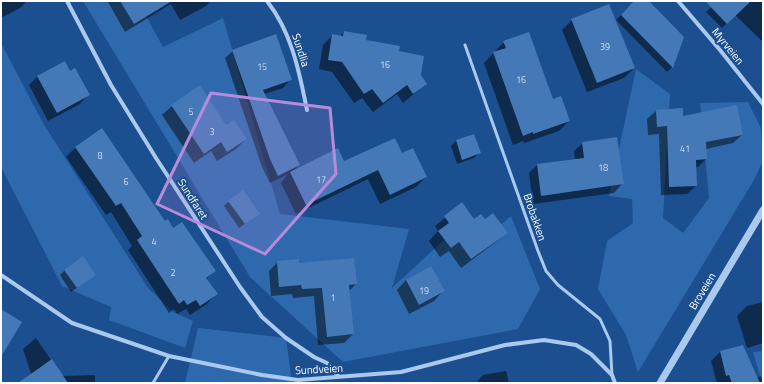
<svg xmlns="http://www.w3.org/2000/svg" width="764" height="384" font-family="'Titillium Web',sans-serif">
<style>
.green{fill:#2e69ad}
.shadow{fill:#0007}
.building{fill:#4478b7}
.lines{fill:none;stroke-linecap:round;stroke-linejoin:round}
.service{stroke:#a9c9ee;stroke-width:3}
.minor{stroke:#a9c9ee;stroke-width:4}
.tertiary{stroke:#a9c9ee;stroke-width:7}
.marked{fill:#b68bdc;fill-opacity:0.2;stroke:#b68bdc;stroke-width:3;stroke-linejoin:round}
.labels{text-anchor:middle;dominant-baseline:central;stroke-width:4;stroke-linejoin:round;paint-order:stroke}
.number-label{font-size:9px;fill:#d0dded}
.street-label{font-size:11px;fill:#fff;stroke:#1b4f8f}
</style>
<rect width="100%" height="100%" fill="#1b4f8f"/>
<path class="green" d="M83,1H138L163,47L223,18L280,214L409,229L392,288L446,238L488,236L511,216L540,289L518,329L343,362L250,277Z
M1,43L43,123L148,288L173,312L193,321L185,348L109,320L111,307L62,286L1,167Z
M636,69L670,94L663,218L683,233L709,198L700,103L748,102L761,128L763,161L754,180L638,372L626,335L598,289L607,241L633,223L632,199L609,196Z
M198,328L286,338L292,383H185Z
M763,351V383H762L753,352Z"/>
<path class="shadow" d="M1,1H27L20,8L1,18Z
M109,1H211L206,6L180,20L171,4L125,32L108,2Z
M635,1H647L682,37L672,67L667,72L616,20Z
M718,1H763V42L735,15L722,28L706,12Z
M572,20L634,68L624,78L587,92L562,30Z
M344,32L398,52L426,84L403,103L397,94L373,112L362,98L354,103L332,72L319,69L323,45L333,35L340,37Z
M504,42L569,121L559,131L524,143L523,141L513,145L484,63Z
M233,51L290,80L283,88L264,94L299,165L293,171L402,155L426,177L416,187L380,204L368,179L296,214L281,183L288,174L270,183L262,167L225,58Z
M70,73L88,95L80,104L48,121L29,85L37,77Z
M172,106L246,139L236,149L217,161L211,151L194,163L162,115Z
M656,111L742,135L733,143L706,149V159L698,167L695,168L696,186L687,194L661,195L659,134L648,135L647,119Z
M473,135L479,153L474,158L457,164L451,146L456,141Z
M583,143L622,184L614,193L533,204L529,173L537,165L575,160L574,151Z
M76,147L173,230L215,271L206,279L216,294L207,304L190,315L186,309L177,314L174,309L169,313L128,250L132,246L111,212L106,215L66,157Z
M229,201L258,214L239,228L224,206Z
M462,204L474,221L484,220L506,233L496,242L461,268L449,251L440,257L429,241L438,231L435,226Z
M278,262L298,264L356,284L349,291L353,334L344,343L318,345L314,296L293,298L292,294L271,296L269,271Z
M65,270L94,275L71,292L60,275Z
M406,280L443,291L434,301L409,314L397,290Z
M763,302V343L747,348L737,316L747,306Z
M36,338L62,376L95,375V383H34L23,349Z
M720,352L756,378L761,376L763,383H717L711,361Z
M506,371L509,383H476L483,375Z"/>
<path class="building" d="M120,1H172L134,24Z
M634,1H649L684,37L673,68L621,15Z
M705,1H751L727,24Z
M609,4L635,68L597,83L571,19Z
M344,31L367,35L366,40L400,46L399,51L424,56L421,75L427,84L413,94L407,85L383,103L372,89L364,94L342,62L328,60L332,34L343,36Z
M529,32L553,99L561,96L570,121L533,134V132L523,136L493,52L506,48L503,41Z
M276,34L292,80L263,90L300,165L278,176L270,159L232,50Z
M65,61L70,71L75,68L90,95L57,113L37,76Z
M200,85L226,125L234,120L247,139L227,152L221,142L204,154L171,105Z
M737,105L743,135L706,142L707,159L696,160L697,186L669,187L667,126L657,127L656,110L683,108V116Z
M102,128L165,221L168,219L173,228L182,222L216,271L206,278L218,294L200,306L196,300L187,305L184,300L179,304L137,240L142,236L121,203L116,206L75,147Z
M474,134L481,153L462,160L456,140Z
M617,137L624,184L541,196L537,164L584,158L582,142Z
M395,138L402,153L413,148L427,177L390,195L378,170L306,205L290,172L338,148L344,161Z
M243,190L260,214L245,224L228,201Z
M462,202L474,219L481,214L485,219L493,213L508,233L471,259L459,242L451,248L438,231L449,223L444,216Z
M83,256L96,275L77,288L64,270Z
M354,258L357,284L349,285L354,334L327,337L322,288L302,289L301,285L279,287L277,261L299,259V263Z
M431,266L445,291L419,305L406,280Z
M1,309L22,322L1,357Z
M743,345L760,383H732L729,375L726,376L720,351Z
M52,359L68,383H18Z"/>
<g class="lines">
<path class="service" d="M465,45L538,251L546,271L558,285L600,319L610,341L612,375
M153,383L169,356"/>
<path class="minor" d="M67,1L111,85L156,158L240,287L262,317L286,338L314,357L327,363L339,377
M267,1C292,33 299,71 307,110
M678,1L720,50L763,104
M1,275L72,323L169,356L262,375L298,380L401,372L505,345L544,340L576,345L591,354L612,375L615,383"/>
<path class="tertiary" d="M660,383L763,210"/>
</g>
<path class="marked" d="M211,93L330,108L336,174L265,254L157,204Z"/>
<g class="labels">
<g class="number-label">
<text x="605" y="46">39</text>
<text x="385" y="64">16</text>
<text x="262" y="66">15</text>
<text x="521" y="79">16</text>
<text x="191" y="111">5</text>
<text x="212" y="131">3</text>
<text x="685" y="148">41</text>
<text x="100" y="155">8</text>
<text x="603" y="167">18</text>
<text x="321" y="179">17</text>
<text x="126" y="181">6</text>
<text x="154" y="241">4</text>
<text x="173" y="272">2</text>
<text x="424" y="290">19</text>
<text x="333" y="297">1</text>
</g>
<g class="street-label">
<text transform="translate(728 46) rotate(51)">Myrveien</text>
<text transform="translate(301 50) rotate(72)">Sundlia</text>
<text transform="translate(193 199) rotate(57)">Sundfaret</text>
<text transform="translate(535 217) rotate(71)">Brobakken</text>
<text transform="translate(702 291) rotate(-59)">Broveien</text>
<text transform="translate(319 369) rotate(-3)">Sundveien</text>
</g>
</g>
<rect width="764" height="384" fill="none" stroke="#ffffff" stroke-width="4"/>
</svg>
